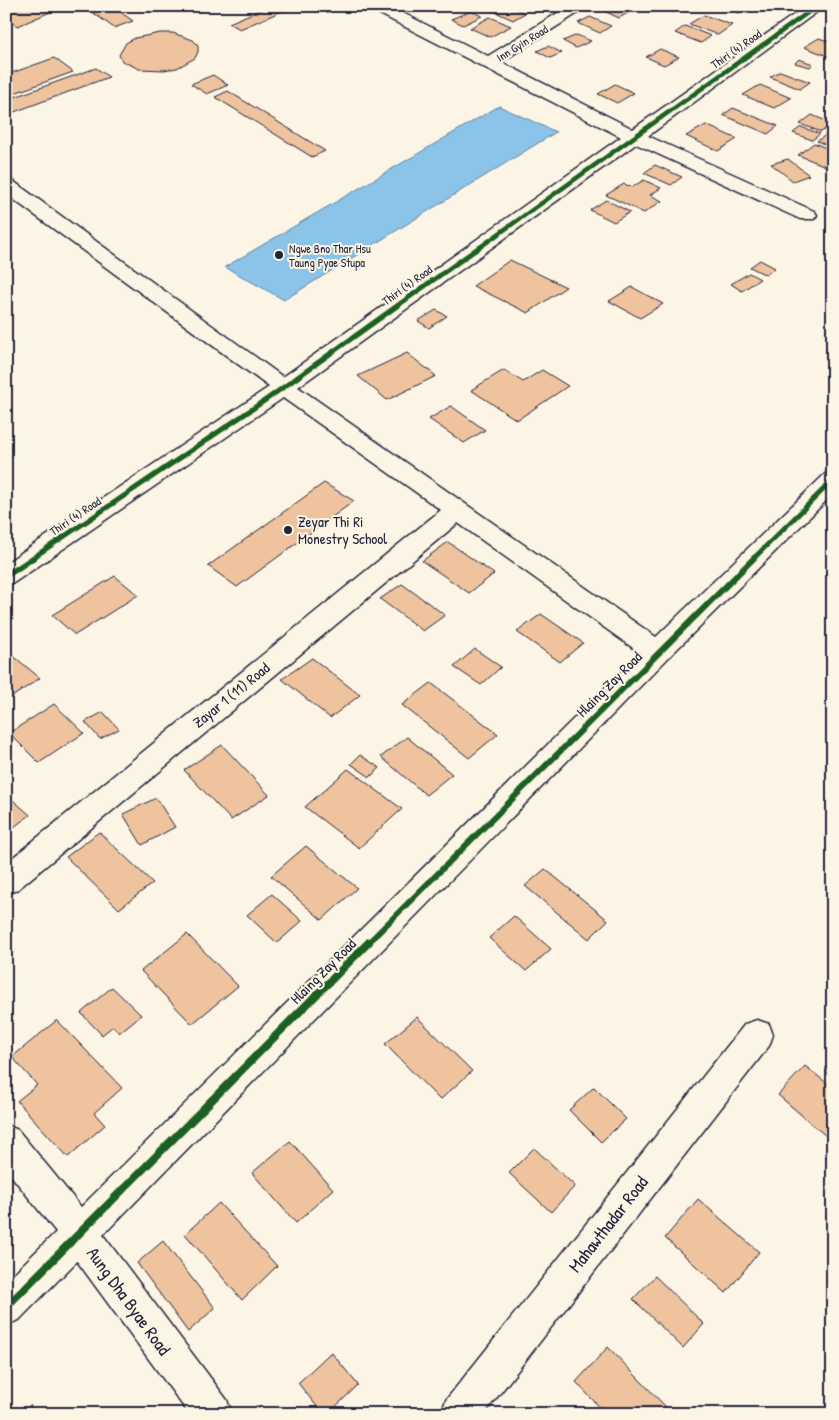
<svg xmlns="http://www.w3.org/2000/svg" width="839" height="1420" font-family="'Patrick Hand',sans-serif">
<style>
.water{fill:#8bc3e9;stroke:#6183a3}
.building{fill:#eec39e;stroke:#22223b}
.lines{fill:none;stroke-linecap:round;stroke-linejoin:round}
.minor-casing{stroke:#22223b;stroke-width:3}
.minor{fill:#fcf5e5;fill-rule:evenodd}
.cycleway-far3-casing{stroke:#fcf5e5;stroke-width:6}
.cycleway-far2-casing{stroke:#fcf5e5;stroke-width:8}
.cycleway-far1-casing{stroke:#fcf5e5;stroke-width:9}
.cycleway-casing{stroke:#fcf5e5;stroke-width:11}
.cycleway-far3{stroke:#1b5e20;stroke-width:4.5}
.cycleway-far2{stroke:#1b5e20;stroke-width:5}
.cycleway-far1{stroke:#1b5e20;stroke-width:6}
.cycleway{stroke:#1b5e20;stroke-width:8}
.poi-dot{fill:#22223b;stroke:#fcf5e5;stroke-width:2}
.labels{text-anchor:middle;dominant-baseline:central;stroke-width:4;stroke-linejoin:round;paint-order:stroke}
.far-street-label{font-size:12px;fill:#22223b;stroke:#fcf5e5}
.far-poi-label{font-size:12px;fill:#22223b;stroke:#fcf5e5;text-anchor:start}
.poi-label{font-size:15px;fill:#22223b;stroke:#fcf5e5;text-anchor:start}
.street-label{font-size:15px;fill:#22223b;stroke:#fcf5e5}
.near-street-label{font-size:18px;fill:#22223b;stroke:#fcf5e5}
</style>
<rect width="100%" height="100%" fill="#fcf5e5"/>
<filter id="ink" filterUnits="userSpaceOnUse"><feTurbulence type="fractalNoise" baseFrequency=".02" numOctaves="2"/><feDisplacementMap in="SourceGraphic" scale="10" xChannelSelector="R" yChannelSelector="G"/><feConvolveMatrix kernelMatrix="1 2 1 2 8 2 1 2 1" color-interpolation-filters="sRGB"/></filter>
<g filter="url(#ink)">
<path class="water" d="M499,106L556,132L284,300L225,267Z"/>
<path class="building" d="M6,6H51L57,9L18,26L6,20Z
M84,6H112L133,21L114,28Z
M269,6H294L240,29L229,23Z
M498,6H509L525,13L513,20L491,10Z
M609,6H628L635,9L619,18L602,10Z
M730,6H749L751,7L739,13L727,8Z
M471,11L482,16L463,25L451,19Z
M704,15L732,25L718,35L689,24Z
M490,17L511,26L490,37L470,28Z
M590,17L611,26L600,33L578,23Z
M685,26L711,36L701,43L675,33Z
M160,33H173L193,40L198,45V52L195,58L177,68L164,70L139,69L122,61L119,55L126,43L135,38Z
M577,35L591,41L576,48L563,41Z
M819,38L833,43V58L804,47Z
M548,46L562,53L550,58L537,51Z
M660,49L679,57L664,65L646,57Z
M54,58L73,72L6,96V75Z
M799,59L813,64L810,67L795,63Z
M96,68L109,77L6,115V100Z
M780,71L810,82L800,89L770,77Z
M213,75L228,85L207,94L191,84Z
M615,84L634,93L617,103L598,94Z
M760,85L791,98L774,108L743,95Z
M228,91L325,151L312,157L215,97Z
M733,108L778,126L768,134L723,115Z
M812,115L833,124L821,132L800,124Z
M706,125L737,139L718,151L686,136Z
M801,127L820,134L812,140L793,133Z
M826,135L833,138V148L817,141Z
M814,143L833,151V163L828,167L798,155Z
M788,159L809,175L793,181L771,164Z
M655,165L682,177L671,185L644,173Z
M644,180L661,188L650,195L662,201L644,213L606,195L624,184L632,187Z
M606,200L630,212L614,222L590,210Z
M510,260L566,287L528,313L473,286Z
M760,260L775,268L766,275L750,267Z
M749,273L760,279L742,291L731,284Z
M632,287L663,304L640,318L609,301Z
M436,310L447,316L429,328L418,321Z
M407,353L436,376L387,400L358,376Z
M504,370L523,382L542,370L568,386L517,420L471,390Z
M451,406L485,430L464,443L429,419Z
M324,483L354,501L237,587L208,566Z
M448,542L494,574L469,593L422,561Z
M115,576L138,595L75,635L52,615Z
M402,584L445,615L423,631L380,599Z
M541,614L583,643L560,662L517,632Z
M475,649L501,667L481,685L454,667Z
M6,650L40,678L6,701Z
M312,658L360,695L330,718L282,679Z
M431,683L498,734L469,758L402,705Z
M54,704L84,733L39,763L9,733Z
M103,712L119,729L100,739L85,722Z
M407,737L452,774L426,795L381,757Z
M222,745L269,795L231,820L184,770Z
M360,755L380,768L370,777L351,764Z
M348,769L402,809L359,848L305,807Z
M6,794L30,815L6,833Z
M156,798L175,827L142,845L123,814Z
M99,832L153,883L119,909L66,857Z
M306,846L357,888L322,920L271,876Z
M545,869L608,920L589,939L525,886Z
M272,894L302,921L277,943L247,915Z
M514,916L551,949L526,971L489,938Z
M187,934L238,986L192,1024L141,971Z
M112,987L141,1015L119,1033L113,1026L102,1035L81,1013Z
M417,1017L472,1071L440,1100L385,1044Z
M57,1020L122,1088L94,1113L105,1125L68,1157L17,1101L37,1085L12,1057Z
M805,1066L833,1088V1142L778,1095Z
M594,1087L626,1119L601,1142L569,1110Z
M290,1141L333,1189L296,1223L252,1173Z
M534,1148L575,1186L551,1212L509,1173Z
M698,1199L759,1252L726,1293L665,1238Z
M219,1203L277,1266L242,1300L185,1234Z
M163,1241L215,1308L188,1332L137,1263Z
M655,1276L704,1324L683,1348L633,1299Z
M608,1347L666,1407L660,1414H606L576,1382Z
M331,1352L358,1385L328,1414H323L298,1383Z
M30,1405L37,1414H20Z"/>
<g class="lines">
<g class="minor-casing">
<path id="minor" d="M368,6H389L488,56L569,6H589L501,62L633,129L806,6H825L648,136L814,211L817,215L814,219H800L636,144L298,387L656,637L825,474L833,472V494L667,659L103,1235L227,1400L232,1414H189L77,1261L19,1320L6,1325V1281L56,1232L6,1169V1125L18,1130L81,1207L640,653L458,523L17,890L6,894V863L441,510L283,398L15,582L6,585V563L269,387L6,194V179L13,181L283,377L621,137L370,9Z
M757,1020L769,1024L773,1035L769,1046L484,1414H441L446,1400L745,1024Z"/>
</g>
<use href="#minor" class="minor"/>
<g class="cycleway-far3-casing">
<path id="cycleway-far3" d="M476,250L817,6"/>
</g>
<g class="cycleway-far2-casing">
<path id="cycleway-far2" d="M31,559L267,399L478,248
M753,559L833,480"/>
</g>
<g class="cycleway-far1-casing">
<path id="cycleway-far1" d="M6,576L33,558
M368,943L754,558"/>
</g>
<g class="cycleway-casing">
<path id="cycleway" d="M6,1307L369,942"/>
</g>
<use href="#cycleway-far3" class="cycleway-far3"/>
<use href="#cycleway-far2" class="cycleway-far2"/>
<use href="#cycleway-far1" class="cycleway-far1"/>
<use href="#cycleway" class="cycleway"/>
</g>
</g>
<g class="poi-dot">
<circle cx="279" cy="255" r="5"/>
<circle cx="288" cy="530" r="5"/>
</g>
<g class="labels">
<g class="far-street-label">
<text transform="translate(522 43) rotate(-32)">Inn Gyin Road</text>
<text transform="translate(736 49) rotate(-35)">Thiri (4) Road</text>
<text transform="translate(407 285) rotate(-36)">Thiri (4) Road</text>
<text transform="translate(75 516) rotate(-34)">Thiri (4) Road</text>
</g>
<g class="far-poi-label">
<text x="289" y="248">Ngwe Bno Thar Hsu<tspan x="289" dy="14">Taung Pyae Stupa</tspan></text>
</g>
<g class="poi-label">
<text x="298" y="521">Zeyar Thi Ri<tspan x="298" dy="17">Monestry School</tspan></text>
</g>
<g class="street-label">
<text transform="translate(609 684) rotate(-45)">Hlaing Zay Road</text>
<text transform="translate(231 695) rotate(-39)">Zayar 1 (11) Road</text>
<text transform="translate(323 971) rotate(-45)">Hlaing Zay Road</text>
</g>
<g class="near-street-label">
<text transform="translate(608 1224) rotate(-52)">Mahawthadar Road</text>
<text transform="translate(129 1301) rotate(54)">Aung Dha Byae Road</text>
</g>
</g>
<rect width="839" height="1420" fill="none" stroke="#fcf5e5" stroke-width="25"/>
<rect x="12" y="12" width="814" height="1395" fill="none" stroke="#22223b" stroke-width="2" filter="url(#ink)"/>
</svg>
